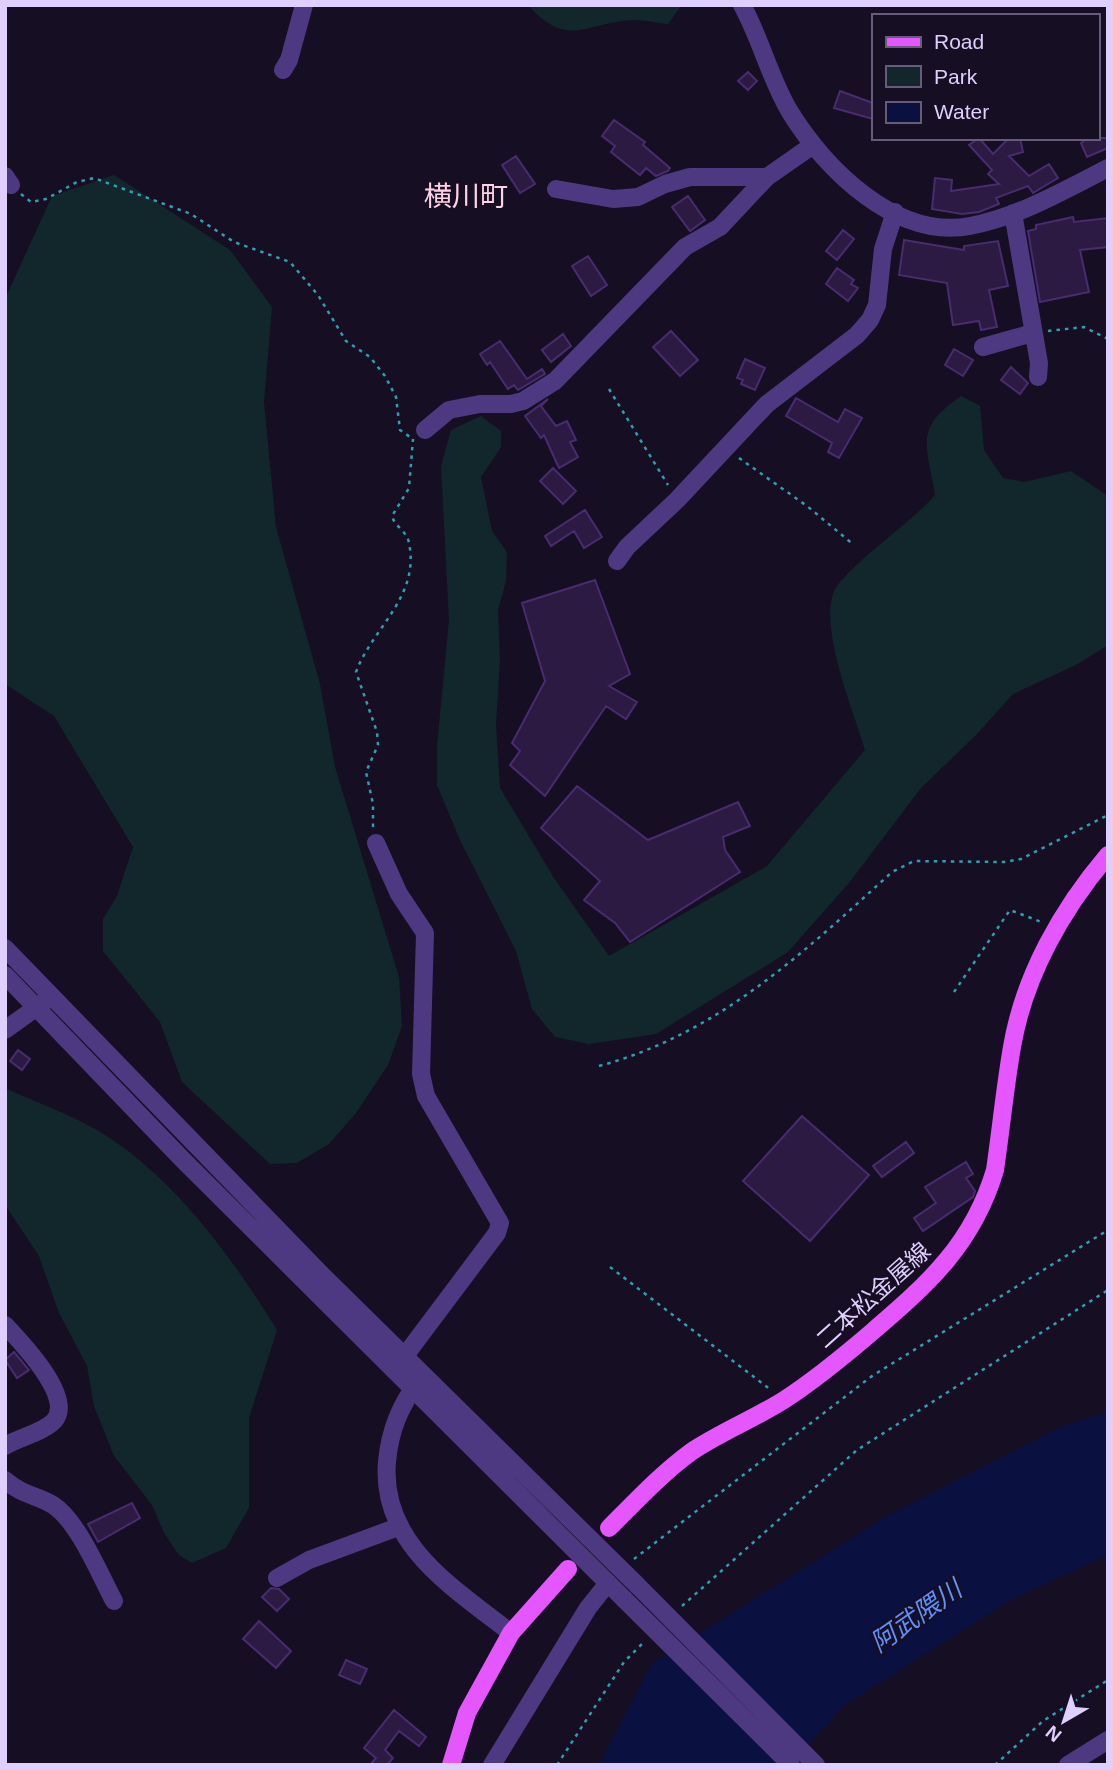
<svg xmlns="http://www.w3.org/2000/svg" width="1113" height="1770" font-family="Helvetica,'Noto Sans JP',sans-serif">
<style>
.green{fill:#11272c}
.water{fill:#0a1140}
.building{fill:#2c1a43;stroke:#482c6f;stroke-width:2}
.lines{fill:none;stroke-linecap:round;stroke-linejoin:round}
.path{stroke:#2f9eb4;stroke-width:2.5;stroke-dasharray:3.5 5;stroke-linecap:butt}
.minor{stroke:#4c3981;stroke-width:18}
.tertiary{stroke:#4c3981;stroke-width:18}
.primary{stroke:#e557fe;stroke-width:18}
.tertiary-bridge{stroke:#4c3981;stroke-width:18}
.labels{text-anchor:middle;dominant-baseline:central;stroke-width:5;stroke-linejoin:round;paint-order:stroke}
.street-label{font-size:24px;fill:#dfcfff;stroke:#160e23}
.water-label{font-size:26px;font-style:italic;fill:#5e90fe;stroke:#160e23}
.quarter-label{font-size:28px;fill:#ffd1e4;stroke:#160e23}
</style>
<rect width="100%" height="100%" fill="#160e23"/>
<path class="green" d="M528,5H682L668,24C657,23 645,20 635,20C587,21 569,51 528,5Z
M114,175L230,250L272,307L264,402L276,527L320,684L335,767L399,977L402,1026L388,1065L356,1113L329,1144L297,1163L270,1164L182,1082L160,1022L103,951V919L117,896L133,847L54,716L5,684V299L52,196Z
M961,396L980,406L984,450L1003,478L1024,482L1071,471L1108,496V645L1076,665L1013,694L977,734L921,788L849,883L788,952L656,1034L589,1044L555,1037L532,1009L516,951L460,840L437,785V746L449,620L441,466L451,430L481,416L501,431V447L481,477L492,531L507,552L506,581L498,610L500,660L496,725L500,788L554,878L609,956L767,866L865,750C855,714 812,614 839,583C868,550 906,527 935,495C927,444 913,429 961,396Z
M5,1088C31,1100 59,1110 84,1123C166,1165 230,1254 277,1330L249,1418V1508L226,1548L192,1563L179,1555L164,1533L152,1505L114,1456L94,1406L87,1366L59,1313L39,1256L5,1205Z"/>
<path class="water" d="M1108,1412V1555L1016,1597L845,1705L790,1765H599L652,1663L887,1516L1063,1426Z"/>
<path class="building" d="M748,72L757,81L748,90L738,81Z
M840,91L873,103V119L834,108Z
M614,120L645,142L643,145L670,168L668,171L656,176L646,168L640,175L611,152L615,146L602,136Z
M979,138L993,154L1007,140L1020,138L1023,152L1009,156L1029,176L1049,164L1058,178L1033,193L1028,186L996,198L999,204L979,212L962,214L932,209L935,178L952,180L951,191L999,184L988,174L992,170L969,145Z
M1088,138H1108V148L1087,157L1081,143Z
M516,156L535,184L520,193L502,165Z
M688,196L705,220L690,231L672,207Z
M1073,217L1074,222L1108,218V247L1080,250L1089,292L1040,302L1028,231L1036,229V225Z
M843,230L854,239L837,260L826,251Z
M904,240L964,250V246L998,241L1008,286L989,290L997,327L981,330L979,321L953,325L947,283L899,275Z
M588,256L607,285L591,296L572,266Z
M837,268L854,280L851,284L858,288L848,301L826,284Z
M671,331L698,360L680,376L653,347Z
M563,334L571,346L551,362L542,350Z
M500,341L527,379L542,369L545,374L518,390L514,385L508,389L490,362L487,365L480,354Z
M954,349L973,360L963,376L945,365Z
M745,359L765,368L755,390L741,384L743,380L737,378Z
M1011,367L1028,383L1020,394L1001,380Z
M796,398L838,422L845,409L862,418L839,458L828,452L832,443L786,416Z
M548,399L541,406L556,426L567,421L576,440L570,442L578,457L559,468L544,435L541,438L525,416Z
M553,468L576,491L563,504L540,481Z
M585,510L602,537L584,548L574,531L551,546L545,536Z
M595,580L630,674L609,686L637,702L626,719L606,706L545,796L510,765L520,751L512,743L545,681L522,603Z
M577,786L648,840L738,802L750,826L723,837L725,850L740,872L630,942L615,923L584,900L600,881L541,828Z
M18,1050L30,1059L22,1070L10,1061Z
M802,1116L869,1175L810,1241L743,1181Z
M906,1142L914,1153L882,1177L873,1166Z
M966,1162L973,1174L966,1178L975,1191L973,1197L923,1231L914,1218L936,1203L925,1187Z
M14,1352L29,1370L17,1378L5,1360Z
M132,1503L140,1518L98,1542L88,1524Z
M271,1588L279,1589L289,1599L277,1611L262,1597Z
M259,1621L291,1651L276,1668L243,1639Z
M346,1660L367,1669L360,1684L339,1675Z
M394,1710L426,1737L419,1746L399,1731L385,1750L393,1758L387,1765H370L376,1758L364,1748Z"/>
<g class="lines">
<path class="path" d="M21,194L31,202L46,199L77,182L94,178L191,214L234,242L290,262L318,295L346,341L370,357L385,376L396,397L400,430L413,439
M1048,331L1084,327L1108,339
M609,389L668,485
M739,458L807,506L854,545
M373,827V804L366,772L378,745L377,732L356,672C373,627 420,597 409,543C407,531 395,527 392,516L409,488L413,439
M954,992L1010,910L1044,923
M599,1066C718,1034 803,953 892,872L914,861L1004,862L1021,859L1108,815
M610,1267L771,1390
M634,1559L872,1376L1108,1230
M682,1606L857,1450L1108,1290
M557,1765L624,1662L644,1642
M995,1765L1043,1721L1108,1680"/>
<path class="minor" d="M742,5C761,39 770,79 790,112C825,169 896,240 970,226C1020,216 1063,191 1108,168
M283,70L289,60L304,5
M5,176L11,185
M556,189L613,199L638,197L665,184L690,177H767
M1013,213L1039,363L1038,377
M983,347L1033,333
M425,430L449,410L480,404H511L523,401L555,381L685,247L720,227L767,177L813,145
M617,561L627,547L677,500L767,404L857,335L870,320L877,305L883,249L895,212
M376,843L399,894L425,933L421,1074L426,1096L500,1223L497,1233L404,1357
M5,1030L48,999
M5,1325C21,1342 75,1398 54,1421C42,1433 20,1437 5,1446
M5,1480C23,1496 37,1495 53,1505C78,1521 100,1575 114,1601
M277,1578L309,1560L398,1527
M492,1765L588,1608L608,1583
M1068,1765L1108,1740"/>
<path class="tertiary" d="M5,948L321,1274L637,1585
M5,975L183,1160L624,1599
M420,1378C401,1405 390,1428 387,1462C380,1544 454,1588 511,1633"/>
<path class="primary" d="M609,1528C635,1502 661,1474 691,1452C721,1432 754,1419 784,1400C815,1380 844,1356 872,1332C929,1283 973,1244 995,1170C1001,1129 1005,1087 1012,1047C1024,976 1062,909 1108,855
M451,1765L467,1713L511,1633L568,1569"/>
<path class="tertiary-bridge" d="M637,1585L816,1765
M624,1599L791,1765"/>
</g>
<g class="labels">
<g class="street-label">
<text transform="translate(873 1295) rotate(-42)">二本松金屋線</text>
</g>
<g class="water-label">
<text transform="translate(916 1616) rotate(-35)">阿武隈川</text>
</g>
<g class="quarter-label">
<text x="466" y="196">横川町</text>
</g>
</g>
<rect width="1113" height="1770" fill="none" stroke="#dfcfff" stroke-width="14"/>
<rect x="872" y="14" width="228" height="126" fill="#160e23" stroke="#665b7b" stroke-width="2"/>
<rect x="886" y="37" width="35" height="10" fill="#e557fe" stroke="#665b7b" stroke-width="2"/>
<text x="934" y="49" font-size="21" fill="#dfcfff">Road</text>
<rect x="886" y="66" width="35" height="21" fill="#11272c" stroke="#665b7b" stroke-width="2"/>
<text x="934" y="84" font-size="21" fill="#dfcfff">Park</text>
<rect x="886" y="102" width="35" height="21" fill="#0a1140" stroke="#665b7b" stroke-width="2"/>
<text x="934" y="119" font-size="21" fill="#dfcfff">Water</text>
<g transform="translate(1064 1721) rotate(219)" stroke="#160e23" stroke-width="5" paint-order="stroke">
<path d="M0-5L12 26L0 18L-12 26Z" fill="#dfcfff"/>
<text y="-10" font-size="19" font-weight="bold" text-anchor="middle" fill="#dfcfff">N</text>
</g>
</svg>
